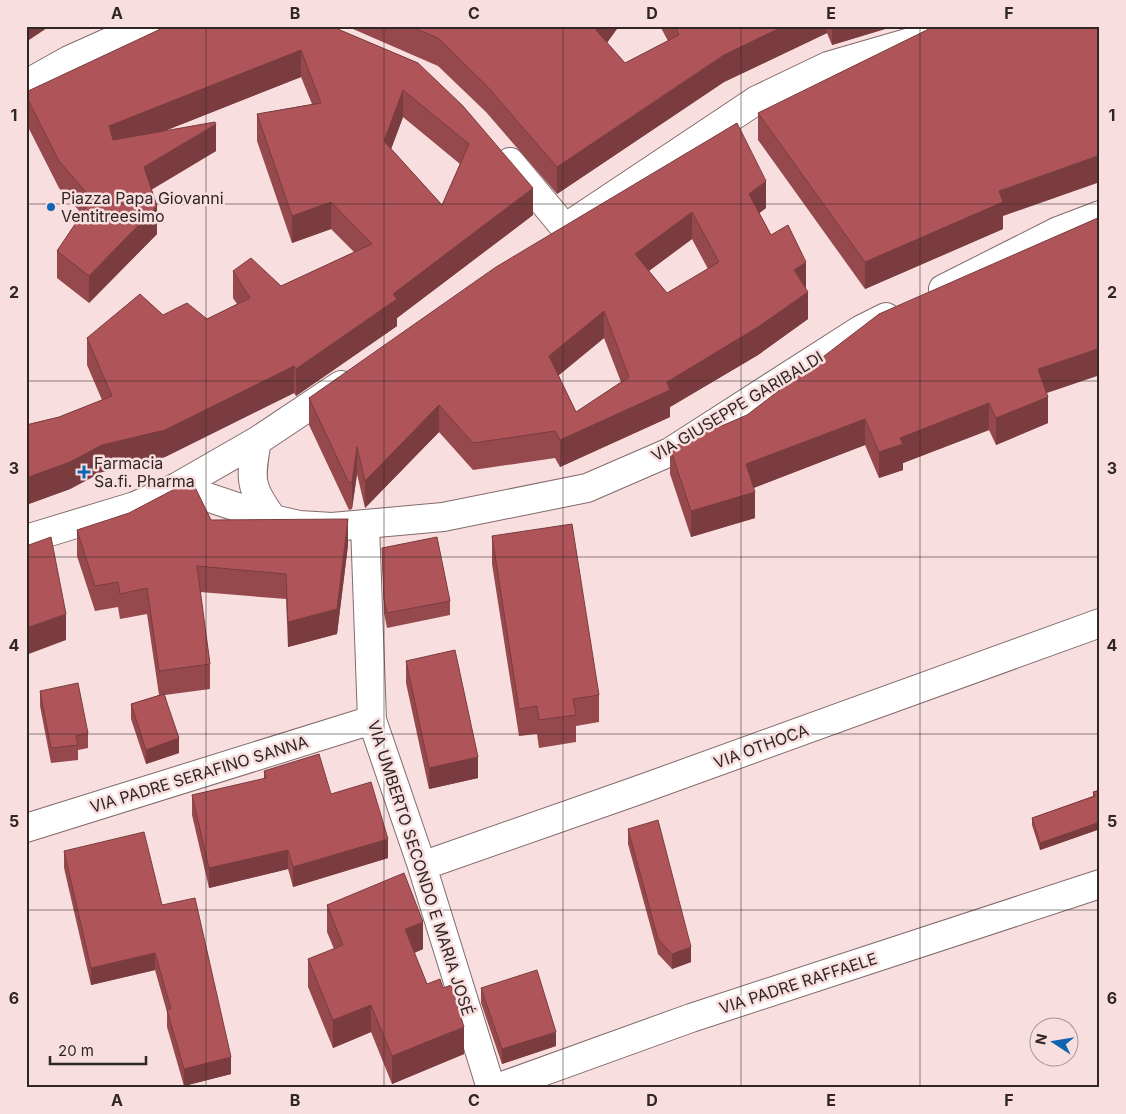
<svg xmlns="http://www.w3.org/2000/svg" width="1126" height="1114" font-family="Inter,sans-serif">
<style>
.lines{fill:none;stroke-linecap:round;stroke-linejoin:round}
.minor-casing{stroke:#826b6b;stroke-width:30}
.secondary-casing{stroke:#826b6b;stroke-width:30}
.minor{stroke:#fff;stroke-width:28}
.secondary{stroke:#fff;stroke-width:28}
.wall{fill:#96494d;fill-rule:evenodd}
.shaded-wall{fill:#7a3c3f}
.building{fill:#af555a;stroke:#7a3c3f;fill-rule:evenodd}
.grid{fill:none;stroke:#302626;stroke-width:1;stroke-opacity:0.55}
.poi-dot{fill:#1164b2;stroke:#f8dede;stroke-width:2}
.labels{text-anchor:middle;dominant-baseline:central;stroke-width:5;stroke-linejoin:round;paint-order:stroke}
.poi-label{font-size:16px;fill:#302626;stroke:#f8dede;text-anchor:start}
.street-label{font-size:16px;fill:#302626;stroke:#f8dede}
.neatline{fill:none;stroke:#302626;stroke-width:2}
.grid-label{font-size:16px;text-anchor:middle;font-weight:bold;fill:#302626}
</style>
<rect width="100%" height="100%" fill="#f8dede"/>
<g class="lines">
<g class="minor-casing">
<path id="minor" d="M510,162L565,228
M365,525L372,720L422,866L491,1088
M26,828L372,720
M422,866L636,791L1100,623
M497,1088L691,1018L1100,884"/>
</g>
<g class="secondary-casing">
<path id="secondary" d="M26,84L69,60L145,26
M571,224L757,100L828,66L966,26
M943,289L1058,231L1100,215
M257,441C250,479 249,487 273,519
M177,487L273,519L299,525L332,527L443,517L587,488L670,452L860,330L886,317
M26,539L135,506L177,487L257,441L341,385"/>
</g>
<use href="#minor" class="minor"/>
<use href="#secondary" class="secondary"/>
</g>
<path class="wall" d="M349,26H619L607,43L625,63L668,41L660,26H895L832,45L827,33L724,82L557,194L486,112L438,66L353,29Z
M340,30L418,63L533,215L397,318V326L296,396L294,393L165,457L102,472L70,489L26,505V425L59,417L102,400L87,365V338L163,315L207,319L237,304L233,298V271L281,286L354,252L331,229L292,243L257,141V114L312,104L301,77L167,130L216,151L151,190L157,234L89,303L57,278V251L82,214L59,188L26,123V92ZM403,117L460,164L442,205L391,149Z
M758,113L1003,216V229L865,289L758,140Z
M737,123L766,208L759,213L771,235L806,289L808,319L758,355L670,407V417L560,467L555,458L473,470L439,432L365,508L357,474L352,509L349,510L309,425V398ZM692,239L708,269L667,293L649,271ZM604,338L621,382L576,412L558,376Z
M1046,393L1048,423L996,445L989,430L903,463V470L879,478L865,445L753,488L755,518L691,537L670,474V448Z
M211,520L348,545L337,634L288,647L286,599L200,592L210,664V689L165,695L179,753L146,764L131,719V704L159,695L147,614L120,619L118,607L95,611L77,556V530Z
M492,536L599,695V722L576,726V742L539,748L537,734L519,736L492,564Z
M382,548L450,601V615L387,628L384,613Z
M406,661L478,778L429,789L406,683Z
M40,691L88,733V748L78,750V760L51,763L40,706Z
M264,771L331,794L388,858L293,887L288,869L209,888L192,815V795L264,779Z
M1100,790V829L1040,850L1032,825V818L1093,796V792Z
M628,829L691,962L672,969L658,954L628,844Z
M64,851L162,905L231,1074L184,1086L167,1027V1012L155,970L91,985L64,868Z
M327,905L423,949L414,953L427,984L464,1054L392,1084L371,1032L333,1048L308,987V959L334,949L327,932Z
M481,988L556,1046L502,1064L481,1003Z"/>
<path class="shaded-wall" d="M26,26H50L26,42Z
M599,26H619L596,57V30Z
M784,26H827V33L724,82L557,194V167L724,55Z
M832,26H895L832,45Z
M301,50V77L109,153V126Z
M403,90V117L384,168V141Z
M216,124V151L144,194V167Z
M1100,155V182L1003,216V229L865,289V262L999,191Z
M766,181V208L749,221V194Z
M533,188V215L397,318V326L296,396V369L393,294Z
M331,202V229L292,243V216Z
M157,206V234L89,303V276Z
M692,212V239L635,281V254Z
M806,262V289L794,270Z
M808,292V319L758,355L670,407V417L560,467V440L667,382Z
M604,311V338L549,383V356Z
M1100,348V375L1038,396V369Z
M294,366V393L165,457L102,472L70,489L26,505V478L102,445Z
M1048,397V423L996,445V418Z
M989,403V430L903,463V470L879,478V452L900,438Z
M439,405V432L365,508V481Z
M865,419V445L746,491V464Z
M357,447V474L352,509V482Z
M755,492V518L691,537V511Z
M348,519V545L337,634L288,647V622Z
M66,614V640L26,655V628Z
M179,738V753L146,764V750Z
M478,757V778L429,789V768Z
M1100,822V829L1040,850V843Z
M388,839V858L293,887V867Z
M288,850V869L209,888V868Z
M423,922V949L405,957V929Z
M691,947V962L672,969V954Z
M155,953V970L91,985V968Z
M371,1005V1032L333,1048V1020Z
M464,1027V1054L392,1084V1056Z
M556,1032V1046L502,1064V1049Z
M231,1057V1074L184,1086V1069Z"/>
<path class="building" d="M167,26H334L340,30L418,63L463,106L533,188L393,294L397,299L296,369L294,366L165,430L102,445L70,462L26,478V425L59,417L112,396L87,338L140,294L163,315L187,303L207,319L250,298L233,271L251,258L281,286L372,244L331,202L292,216L257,114L321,103L301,50L109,126L113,140L215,122L216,124L144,167L157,206L89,276L57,251L92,199L59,161L26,96V92ZM403,90L469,144L442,205L384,141Z
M409,26H599L596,30L625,63L679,35L675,26H784L724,55L557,167L486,85L438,38Z
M935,26H1100V155L999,191L1003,202L865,262L758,113Z
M737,123L766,181L749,194L771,235L788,225L806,262L794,270L808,292L758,327L667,382L670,390L560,440L555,431L473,443L439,405L365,481L357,447L352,482L349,483L309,398L496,267ZM692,212L719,262L667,293L635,254ZM604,311L629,377L576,412L549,356Z
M1100,217V348L1038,369L1048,397L996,418L989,403L900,438L903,444L879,452L865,419L746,464L755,492L691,511L670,448L747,415L879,314Z
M188,482L193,483L211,520L348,519L337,609L288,622L286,574L197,566L210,664L159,671L147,588L120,594L118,582L95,586L77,530L129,513Z
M572,524L599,695L573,699L576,715L539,720L537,706L519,709L492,536Z
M51,537L66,614L26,628V546Z
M437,537L450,601L387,613L384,599L382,548Z
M455,650L478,757L429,768L406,661Z
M78,683L88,733L76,736L78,745L51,748L40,691Z
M164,694L179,738L146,750L131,704Z
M319,754L331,794L371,782L388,839L293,867L288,850L209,868L192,795L266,778L264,771Z
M1100,790V822L1040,843L1032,818L1095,796L1093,792Z
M658,820L691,947L672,954L658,939L628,829Z
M144,832L162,905L195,898L231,1057L184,1069L167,1010L171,1009L155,953L91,968L64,851Z
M404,873L423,922L405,929L427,984L440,979L443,988L451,985L464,1027L392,1056L371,1005L333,1020L308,959L343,945L327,905Z
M537,970L556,1032L502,1049L481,988Z"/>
<path class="grid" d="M206,26V1088M384,26V1088M563,26V1088M741,26V1088M920,26V1088M26,204H1100M26,381H1100M26,557H1100M26,734H1100M26,910H1100"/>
<g class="poi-dot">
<circle cx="51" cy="207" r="5"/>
<path d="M81.5 464.5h5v5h5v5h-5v5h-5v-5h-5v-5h5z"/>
</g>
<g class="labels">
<g class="poi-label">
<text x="61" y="198">Piazza Papa Giovanni<tspan x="61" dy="18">Ventitreesimo</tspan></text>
<text x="94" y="463">Farmacia<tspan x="94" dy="18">Sa.fi. Pharma</tspan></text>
</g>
<g class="street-label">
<text transform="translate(737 406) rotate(-31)">VIA GIUSEPPE GARIBALDI</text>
<text transform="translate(761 746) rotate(-20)">VIA OTHOCA</text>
<text transform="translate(199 774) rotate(-17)">VIA PADRE SERAFINO SANNA</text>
<text transform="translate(421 868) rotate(72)">VIA UMBERTO SECONDO E MARIA JOSÉ</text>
<text transform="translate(798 983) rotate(-18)">VIA PADRE RAFFAELE</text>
</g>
</g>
<rect width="1126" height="1114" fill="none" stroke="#f8dede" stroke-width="55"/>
<g transform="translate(1054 1042) rotate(282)"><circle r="24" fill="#f8dede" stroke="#a89494"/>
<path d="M0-4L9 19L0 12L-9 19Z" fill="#1164b2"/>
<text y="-8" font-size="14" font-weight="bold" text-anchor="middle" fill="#302626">N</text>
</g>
<path d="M50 1056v8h96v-8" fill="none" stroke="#302626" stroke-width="2.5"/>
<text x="58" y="1056" font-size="15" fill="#302626" stroke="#f8dede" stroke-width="4" paint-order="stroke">20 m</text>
<rect x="28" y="28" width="1070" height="1058" class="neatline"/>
<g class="grid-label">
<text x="117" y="19">A</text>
<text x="295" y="19">B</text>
<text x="474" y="19">C</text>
<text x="652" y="19">D</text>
<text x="831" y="19">E</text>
<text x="1009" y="19">F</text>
<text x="14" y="121">1</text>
<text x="1112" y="121">1</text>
<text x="14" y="298">2</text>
<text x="1112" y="298">2</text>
<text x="14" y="474">3</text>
<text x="1112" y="474">3</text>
<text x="14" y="651">4</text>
<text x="1112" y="651">4</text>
<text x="14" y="827">5</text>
<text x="1112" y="827">5</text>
<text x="14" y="1004">6</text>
<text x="1112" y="1004">6</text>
<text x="117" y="1106">A</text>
<text x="295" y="1106">B</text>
<text x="474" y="1106">C</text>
<text x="652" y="1106">D</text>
<text x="831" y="1106">E</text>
<text x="1009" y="1106">F</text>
</g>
</svg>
